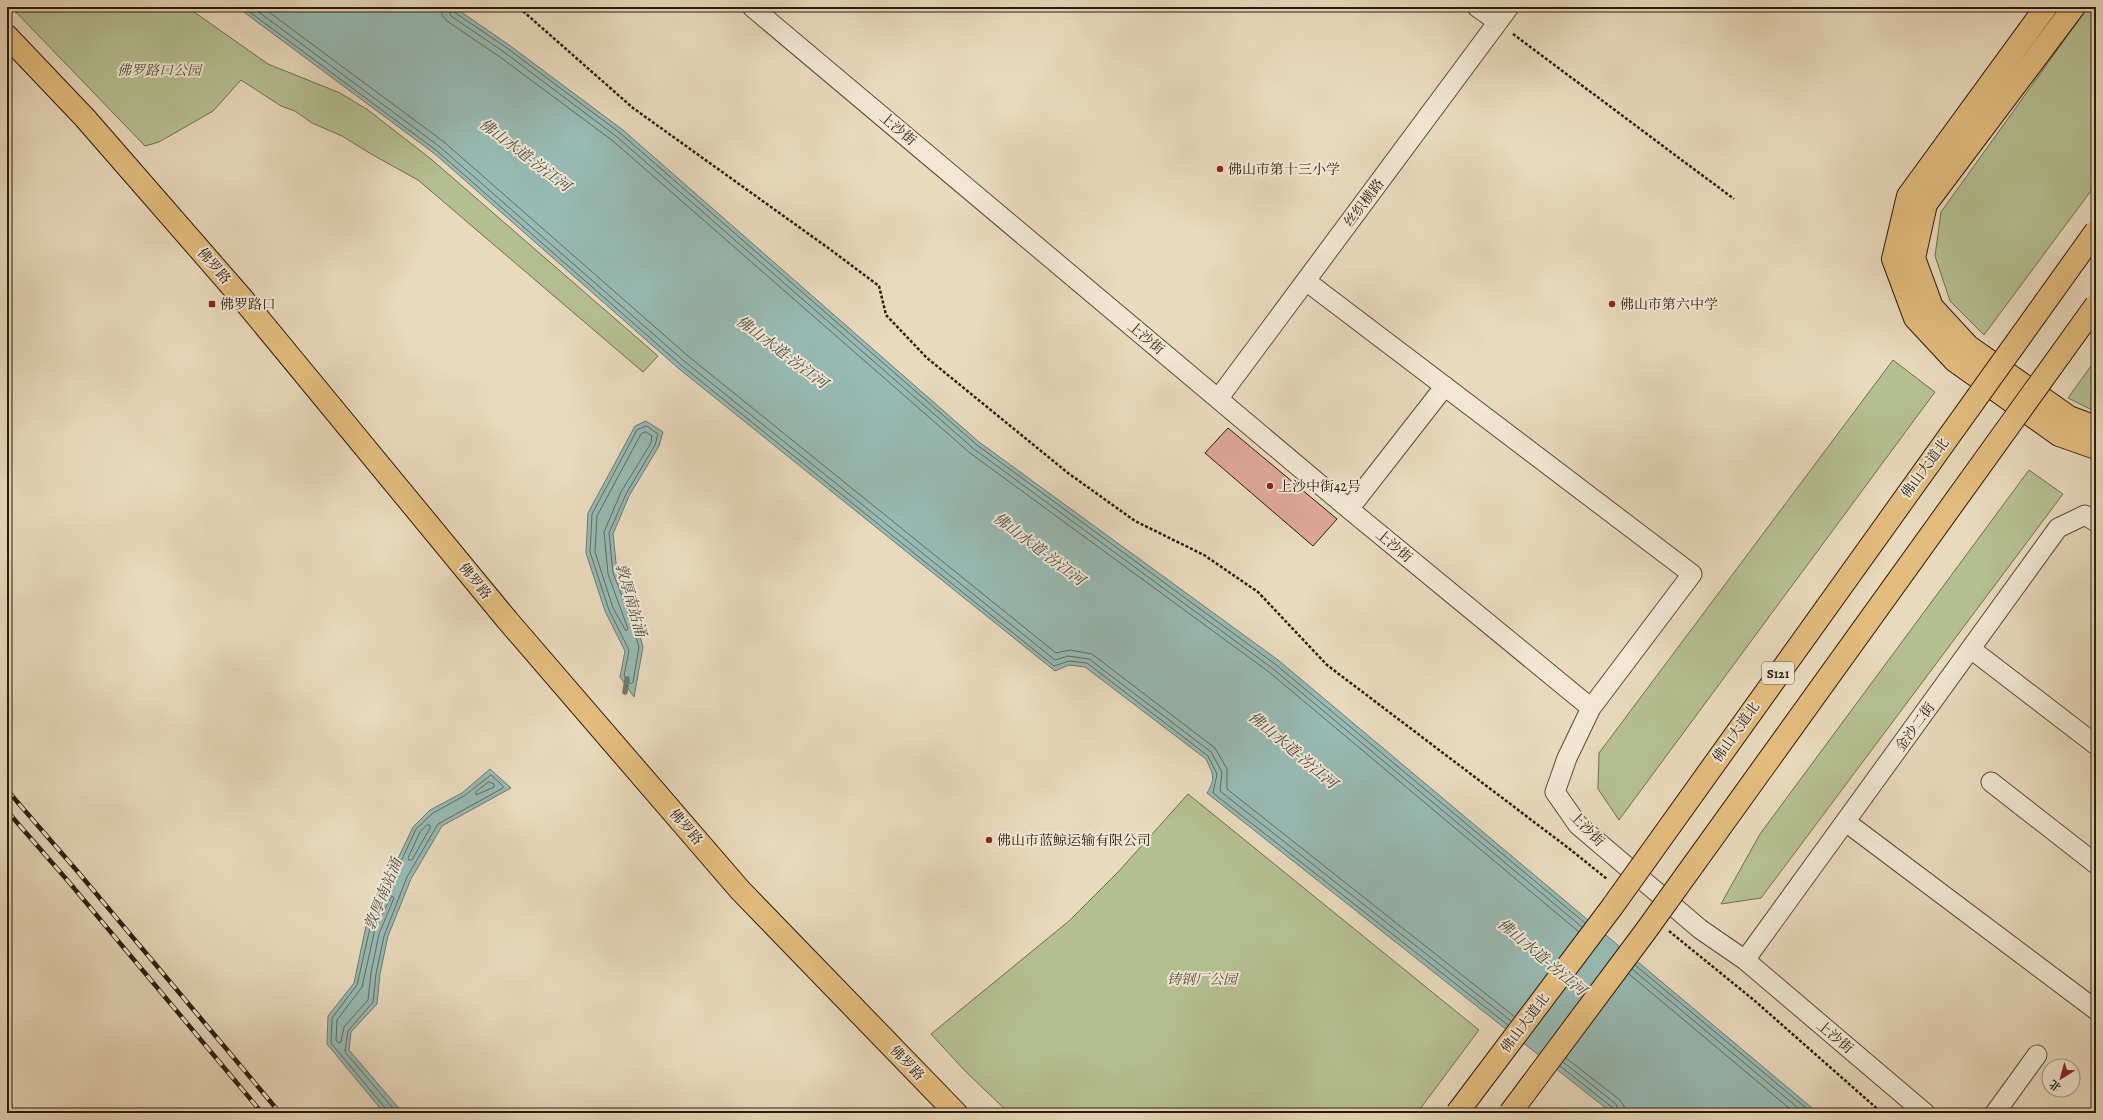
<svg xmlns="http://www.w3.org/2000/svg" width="2103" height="1120" font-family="Alegreya,'Noto Serif SC',serif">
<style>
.green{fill:#b5c092;stroke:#706e4f}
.water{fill:#97bab3;stroke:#6b7a70}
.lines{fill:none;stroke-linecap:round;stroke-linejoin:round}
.shore{stroke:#606a60;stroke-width:1}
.stream{stroke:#6b7a70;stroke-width:5.5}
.building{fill:#dea799;stroke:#2a1b0c}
.minor-casing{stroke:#5a4b38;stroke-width:21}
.major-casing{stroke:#2a1b0c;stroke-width:24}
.highway-casing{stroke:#2a1b0c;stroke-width:24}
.path{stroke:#2a1b0c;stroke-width:2.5;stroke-dasharray:3 2;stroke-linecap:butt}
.minor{stroke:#f1e7d4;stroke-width:19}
.major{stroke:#e4bd7e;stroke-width:22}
.highway{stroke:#e4bd7e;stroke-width:22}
.rail-casing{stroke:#2a1b0c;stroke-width:4.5}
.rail{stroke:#f1e7d4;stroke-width:3;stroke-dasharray:9;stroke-linecap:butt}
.highway-bridge-casing{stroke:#2a1b0c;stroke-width:24;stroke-linecap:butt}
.highway-bridge{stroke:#e4bd7e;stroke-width:22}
.poi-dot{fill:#8f2418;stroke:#f1e7d4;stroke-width:1.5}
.labels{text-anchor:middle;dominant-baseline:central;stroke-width:4;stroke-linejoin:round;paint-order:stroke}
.shield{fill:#f1e7d4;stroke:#665848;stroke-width:1}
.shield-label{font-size:13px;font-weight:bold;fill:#2a1b0c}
.park-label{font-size:14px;font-style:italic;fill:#544d34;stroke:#f1e7d4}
.street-label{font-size:14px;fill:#2a1b0c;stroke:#f1e7d4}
.poi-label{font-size:14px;fill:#2a1b0c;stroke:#f1e7d4;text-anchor:start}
.water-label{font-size:15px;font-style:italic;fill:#4b4b3e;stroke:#f1e7d4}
</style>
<rect width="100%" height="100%" fill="#e9dabd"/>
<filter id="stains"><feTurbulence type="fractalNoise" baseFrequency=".005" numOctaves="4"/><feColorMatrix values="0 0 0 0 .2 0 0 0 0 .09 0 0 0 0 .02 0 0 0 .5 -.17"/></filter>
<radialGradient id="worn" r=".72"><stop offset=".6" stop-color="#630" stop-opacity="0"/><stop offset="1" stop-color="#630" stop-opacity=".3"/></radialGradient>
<path class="green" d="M11,7H187L268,64L340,93L368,110L431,159L658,356L643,372L418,180L371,154L342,136L312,123L295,111L281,106L241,80L213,111L159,142L145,146Z
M2088,7H2096V184L1984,335L1950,301L1935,256L1941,212Z
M2096,359V412L2068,398Z
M1893,360L1935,392L1619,820L1598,789L1599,753Z
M2029,470L2063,494L1761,898L1721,904L1760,834Z
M1188,794L1479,1030L1417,1113H1009L965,1071L931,1034L1069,921L1119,871Z"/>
<path class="water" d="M237,7H454L509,45L623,130L979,442L1278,660L1818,1113H1612L1207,793C1216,778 1213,774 1206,759L1085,667L1069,665L1055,671L678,368L435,154Z
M646,421L663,432L659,446L629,496L613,534L617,572L633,612L643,647L634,697L620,677L625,651L605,611L586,553L588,513L635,426Z
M490,769L511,788L442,826L411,879L388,936L380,974L377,1004L351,1032L349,1050L403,1113H384L327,1044L328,1016L354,983L366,926L413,827L430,810L462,793Z"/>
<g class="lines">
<path class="shore" d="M243,7L437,151L681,365L1054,666L1069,661L1087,663L1208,756L1217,774L1213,793L1508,1025
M252,7L440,147L684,361L1055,660L1068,656L1089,659L1211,752L1222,772L1220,791L1511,1021
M262,7L444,142L688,356L1056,653L1070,650L1092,654L1215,748L1227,769V789L1515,1017
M441,7L442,15L447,21L500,57L613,141L970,453L1269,672L1579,932
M447,7L451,16L504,52L617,137L974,449L1272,668L1582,927
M452,7L454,12L507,48L620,133L977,445L1275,664L1585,923
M647,426L658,434L655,445L626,494L609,533L613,573L629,614L639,647L633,682L631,684L624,676L629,650L609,610L590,552L592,514L637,430Z
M646,432L652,436L651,443L621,492L604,532L608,574L628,629L626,631L613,608L595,552L597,516L641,434Z
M489,782L494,784V787L476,795V792Z
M427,825H430V828L412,860H409L408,858L420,832Z
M392,896L394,898L379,934L371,973L368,1000L344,1027L341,1042L338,1043L336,1040L337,1020L362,987L375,929Z
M1635,965L1812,1113
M1632,969L1804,1113
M1629,974L1795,1113
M1566,1058L1620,1100L1624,1106L1625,1113
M1563,1062L1616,1104L1619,1113
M1560,1066L1613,1108L1614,1113
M387,1113L386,1109L331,1043L332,1018L357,985L370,928L416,829L433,813L464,796L491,775L503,786V788L438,824L407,877L384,936L376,974L373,1002L348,1031L345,1052L397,1113"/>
<path class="stream" d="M625,692L627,679"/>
</g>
<path class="building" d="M1228,428L1337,519L1313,546L1205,453Z"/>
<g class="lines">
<g class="minor-casing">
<path id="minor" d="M752,7L1349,509L1591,708L1567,758L1555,792L1578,825L1700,929L1745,960L1925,1113
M1477,7L1498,22
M1306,281L1692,574L1591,708
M1218,399L1509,7
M1349,509L1445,386
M1971,649L2096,745
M1991,782L2096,864
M1846,822L2096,1010
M1745,960L2058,528L2085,515L2096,522
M1995,1113L2037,1055"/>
</g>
<g class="major-casing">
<path id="major" d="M2046,7L1908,196L1893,259L1915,318L1955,361L2059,435L2096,448
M7,36L85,118L241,297L508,621L740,890L956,1113"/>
</g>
<g class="highway-casing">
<path id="highway" d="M2074,7L1926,204L1914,258L1932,307L1968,346L2069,417L2096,427"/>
</g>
<path class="path" d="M514,7L524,12L633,108L831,250L879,286L886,315L927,358L1068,473L1135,521L1204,555L1258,592L1327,665L1571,850L1607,879
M1513,34L1734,199
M1669,931L1755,1001L1882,1113"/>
<use href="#minor" class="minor"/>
<use href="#major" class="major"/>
<use href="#highway" class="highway"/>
<g class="rail-casing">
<path id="rail" d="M7,790L78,872L280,1113
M7,811L68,881L262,1113"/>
</g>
<use href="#rail" class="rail"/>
<g class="highway-bridge-casing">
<path id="highway-bridge" d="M1457,1113L1612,907L2096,231
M1510,1113L1645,932L2096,305"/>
</g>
<use href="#highway-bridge" class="highway-bridge"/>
</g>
<g class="poi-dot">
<circle cx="1220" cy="169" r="4"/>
<rect x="208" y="300" width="8" height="8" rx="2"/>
<circle cx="1612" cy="304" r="4"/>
<circle cx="1270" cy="486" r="4"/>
<circle cx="989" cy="840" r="4"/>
</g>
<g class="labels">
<rect class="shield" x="1762" y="662" width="32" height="22" rx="3"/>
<g class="shield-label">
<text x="1778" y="673">S121</text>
</g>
<g class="park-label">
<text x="159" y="70">佛罗路口公园</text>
<text x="1202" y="979">铸钢厂公园</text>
</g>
<g class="street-label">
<text transform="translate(898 129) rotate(40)">上沙街</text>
<text transform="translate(1364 203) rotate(-53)">丝织横路</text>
<text transform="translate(214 266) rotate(49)">佛罗路</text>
<text transform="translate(1146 338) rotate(40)">上沙街</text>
<text transform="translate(1925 468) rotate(-54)">佛山大道北</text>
<text transform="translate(1394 546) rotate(40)">上沙街</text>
<text transform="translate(475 581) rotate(51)">佛罗路</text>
<text transform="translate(1915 727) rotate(-54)">金沙二街</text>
<text transform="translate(1736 732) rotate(-55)">佛山大道北</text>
<text transform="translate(686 827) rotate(49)">佛罗路</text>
<text transform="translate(1587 829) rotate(45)">上沙街</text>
<text transform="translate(1525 1023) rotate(-53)">佛山大道北</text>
<text transform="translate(1835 1037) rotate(40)">上沙街</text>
<text transform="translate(907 1063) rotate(46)">佛罗路</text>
</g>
<g class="poi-label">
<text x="1228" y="169">佛山市第十三小学</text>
<text x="220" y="304">佛罗路口</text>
<text x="1620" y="304">佛山市第六中学</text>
<text x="1278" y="486">上沙中街42号</text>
<text x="997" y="840">佛山市蓝鲸运输有限公司</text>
</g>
<g class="water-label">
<text transform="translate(525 155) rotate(37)">佛山水道-汾江河</text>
<text transform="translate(782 352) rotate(37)">佛山水道-汾江河</text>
<text transform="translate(1039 549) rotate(37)">佛山水道-汾江河</text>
<text transform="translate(631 600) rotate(74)">敦厚南站涌</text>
<text transform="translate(1293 750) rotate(40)">佛山水道-汾江河</text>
<text transform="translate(383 894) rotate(-68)">敦厚南站涌</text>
<text transform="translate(1542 957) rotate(40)">佛山水道-汾江河</text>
</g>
</g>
<rect width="2103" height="1120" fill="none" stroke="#e9dabd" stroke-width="24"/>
<rect x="8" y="8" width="2087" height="1104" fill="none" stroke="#2a1b0c" stroke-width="2"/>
<rect x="12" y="12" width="2079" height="1096" fill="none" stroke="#2a1b0c"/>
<g transform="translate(2061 1078) rotate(217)"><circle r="19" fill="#f1e7d4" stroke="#a19584"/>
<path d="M0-3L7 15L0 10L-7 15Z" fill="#8f2418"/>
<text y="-6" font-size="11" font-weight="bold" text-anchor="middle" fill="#2a1b0c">北</text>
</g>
<rect width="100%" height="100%" filter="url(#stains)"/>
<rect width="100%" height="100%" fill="url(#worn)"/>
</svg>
